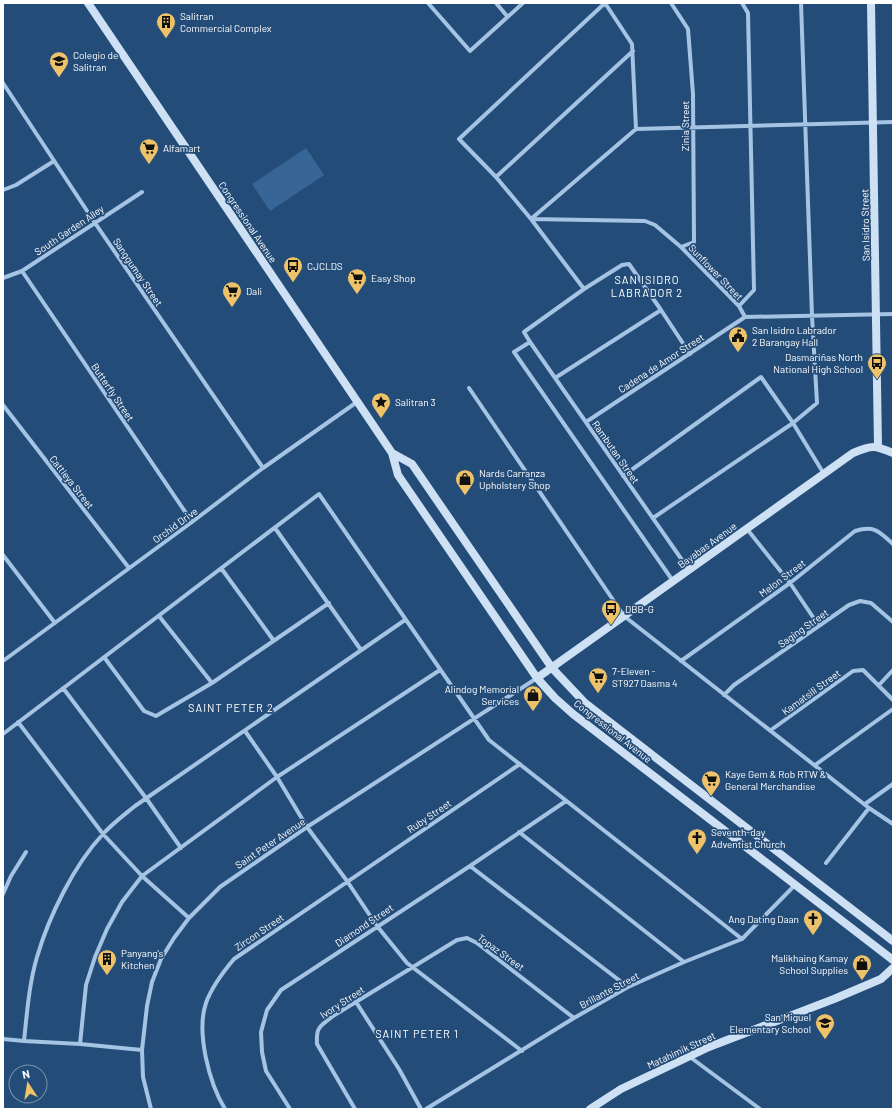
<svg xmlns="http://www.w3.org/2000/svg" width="896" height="1112" font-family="Barlow,sans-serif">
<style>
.green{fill:#376696}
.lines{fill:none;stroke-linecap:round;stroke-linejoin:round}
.street{stroke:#a5c4e4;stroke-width:4}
.secondary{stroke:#cee0f4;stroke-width:8}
.labels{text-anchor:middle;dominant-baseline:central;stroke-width:3.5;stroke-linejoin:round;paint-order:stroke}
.poi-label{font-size:10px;fill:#fff;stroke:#244c78;text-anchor:start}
.street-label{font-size:10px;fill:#fff;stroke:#244c78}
.neighbourhood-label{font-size:11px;letter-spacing:1px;fill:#fff;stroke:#244c78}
</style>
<rect width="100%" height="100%" fill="#244c78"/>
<path class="green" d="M306,148L324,175L270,211L252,184Z"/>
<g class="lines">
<path class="street" d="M428,3L470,51L523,3
M496,3L507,16
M671,3L688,29L693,94L694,242L681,247
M3,83L95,223L263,468
M496,177L633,51
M3,190L16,185L54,161
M531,219L636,129L893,122
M531,219L645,221L655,225L681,247L739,306L745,317
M22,271L192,522
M3,278L22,271L142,192
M584,289L531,219L496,177L459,139L605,3L632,44L636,129
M739,306L754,290L748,13L742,3
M661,310L690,354
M745,317L893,314
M530,342L514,352L673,581
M555,378L661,310L629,264L622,265L584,289L524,332L530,342L689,570
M469,388L624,616L869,808L893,824
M3,405L129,568
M586,422L745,317
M623,476L761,377L793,423L824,474
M653,518L793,423L817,403L812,316L801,3
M275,528L361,650
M747,529L790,583L819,626
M3,555L55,623
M221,568L274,641
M159,616L212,683
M104,657L144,711L156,716L212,683L329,603
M3,661L192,522L263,468L357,402
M681,661L790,583L855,531C874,525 879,531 893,544
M879,685L893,670
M63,688L146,798L181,848
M724,695L734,685L849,605L860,601L871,603L893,622
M18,722L103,834L142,876L189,918
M771,730L853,671L863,670L893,700
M245,731L277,777L307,827L347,881L377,926L407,963L522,1051
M3,734L319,494L489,740L742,939
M815,765L893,709
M865,804L893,784
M519,832L684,962
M826,863L869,808
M470,866L628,987
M3,894L11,876L26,852
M356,1002L399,1069L421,1109
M3,1039L24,1041L80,1044L142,1050
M24,1041C27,1013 29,984 37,957C49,916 74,865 103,834C112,824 124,815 135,806L405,620
M80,1044L86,985L95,957L107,929L122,902L142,876L277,777L440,670
M690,1057L760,1109
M151,1109L143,1077L142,1050L147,1006L152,982L161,959L174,938L189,918L220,887L307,827L537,678
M225,1109C209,1083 196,1032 206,1003C212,986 223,972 234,959L520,764
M290,1109L266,1071L262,1052L261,1032L267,1010L281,990L470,866L566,801
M355,1109L317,1044C316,1026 320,1027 333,1016L457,940L467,938L477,943L574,1018
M426,1109L574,1018L628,987L684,962L742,939L795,885"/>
<path class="secondary" d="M88,3L392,453L398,475L537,678L555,698L573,714L893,960
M871,3L878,447
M392,453L412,464L552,668L585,703L893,941
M537,678L853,453C872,445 874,445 893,453
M590,1109L621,1089L709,1047L834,999L881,979L893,968"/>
</g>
<defs>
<g id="building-pin" transform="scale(1)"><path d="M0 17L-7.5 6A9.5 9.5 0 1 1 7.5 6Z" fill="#eec269" stroke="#244c78"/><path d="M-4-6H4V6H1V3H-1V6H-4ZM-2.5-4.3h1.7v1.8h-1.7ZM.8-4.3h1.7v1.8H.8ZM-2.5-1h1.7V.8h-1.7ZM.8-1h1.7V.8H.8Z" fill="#111"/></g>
<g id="university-pin" transform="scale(1)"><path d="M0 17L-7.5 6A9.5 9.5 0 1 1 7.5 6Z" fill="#eec269" stroke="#244c78"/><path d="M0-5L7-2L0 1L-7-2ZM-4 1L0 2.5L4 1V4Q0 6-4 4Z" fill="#111"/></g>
<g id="supermarket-pin" transform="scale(1)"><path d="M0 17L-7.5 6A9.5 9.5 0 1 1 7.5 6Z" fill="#eec269" stroke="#244c78"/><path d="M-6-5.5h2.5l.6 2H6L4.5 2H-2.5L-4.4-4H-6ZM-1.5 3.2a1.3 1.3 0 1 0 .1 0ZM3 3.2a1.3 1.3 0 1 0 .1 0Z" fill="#111"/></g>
<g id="bus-pin" transform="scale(1)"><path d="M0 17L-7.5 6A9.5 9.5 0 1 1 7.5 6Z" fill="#eec269" stroke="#244c78"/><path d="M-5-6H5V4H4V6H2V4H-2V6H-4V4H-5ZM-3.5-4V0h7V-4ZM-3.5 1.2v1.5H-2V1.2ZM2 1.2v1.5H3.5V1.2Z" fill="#111"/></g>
<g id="civic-pin" transform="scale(1)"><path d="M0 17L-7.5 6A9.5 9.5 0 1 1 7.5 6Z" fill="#eec269" stroke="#244c78"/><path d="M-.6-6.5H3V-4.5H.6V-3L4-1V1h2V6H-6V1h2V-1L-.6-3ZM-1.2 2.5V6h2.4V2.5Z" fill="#111"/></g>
<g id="sight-pin" transform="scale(1)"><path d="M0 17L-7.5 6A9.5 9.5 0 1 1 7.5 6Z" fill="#eec269" stroke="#244c78"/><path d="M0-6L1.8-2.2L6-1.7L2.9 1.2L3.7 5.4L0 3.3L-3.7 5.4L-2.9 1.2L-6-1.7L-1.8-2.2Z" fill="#111"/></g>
<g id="shop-pin" transform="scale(1)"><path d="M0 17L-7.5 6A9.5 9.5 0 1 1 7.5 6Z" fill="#eec269" stroke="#244c78"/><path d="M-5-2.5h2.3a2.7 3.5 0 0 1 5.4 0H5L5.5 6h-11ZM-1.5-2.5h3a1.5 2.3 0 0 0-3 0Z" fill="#111"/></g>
<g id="church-pin" transform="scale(1)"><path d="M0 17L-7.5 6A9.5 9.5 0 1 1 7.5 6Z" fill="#eec269" stroke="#244c78"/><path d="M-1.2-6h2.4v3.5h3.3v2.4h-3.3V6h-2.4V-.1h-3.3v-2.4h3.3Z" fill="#111"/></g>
<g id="school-pin" transform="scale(1)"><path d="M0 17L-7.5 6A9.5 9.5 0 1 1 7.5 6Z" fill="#eec269" stroke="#244c78"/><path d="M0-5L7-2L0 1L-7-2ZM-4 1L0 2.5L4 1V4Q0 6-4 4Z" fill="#111"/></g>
</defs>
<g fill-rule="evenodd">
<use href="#building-pin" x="166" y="22"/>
<use href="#university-pin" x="59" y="61"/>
<use href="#supermarket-pin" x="149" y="148"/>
<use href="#bus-pin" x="293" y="266"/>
<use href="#supermarket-pin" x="357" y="278"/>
<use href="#supermarket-pin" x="232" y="291"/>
<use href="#civic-pin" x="738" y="336"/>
<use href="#bus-pin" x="877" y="363"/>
<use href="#sight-pin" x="381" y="402"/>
<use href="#shop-pin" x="465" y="479"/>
<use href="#bus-pin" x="611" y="609"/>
<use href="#supermarket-pin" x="598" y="677"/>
<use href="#shop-pin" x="533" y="695"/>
<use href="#supermarket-pin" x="711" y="780"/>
<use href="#church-pin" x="697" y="838"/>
<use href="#church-pin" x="813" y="919"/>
<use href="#building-pin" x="107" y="959"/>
<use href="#shop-pin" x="862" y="964"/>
<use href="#school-pin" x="825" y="1023"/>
</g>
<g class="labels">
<g class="poi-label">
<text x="180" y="16">Salitran<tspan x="180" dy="12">Commercial Complex</tspan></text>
<text x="73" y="55">Colegio de<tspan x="73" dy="12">Salitran</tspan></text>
<text x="163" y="148">Alfamart</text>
<text x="307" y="266">CJCLDS</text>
<text x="371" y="278">Easy Shop</text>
<text x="246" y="291">Dali</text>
<text x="752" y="330">San Isidro Labrador<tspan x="752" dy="12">2 Barangay Hall</tspan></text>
<text x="863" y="357" text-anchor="end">Dasmariñas North<tspan x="863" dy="12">National High School</tspan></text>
<text x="395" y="402">Salitran 3</text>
<text x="479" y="473">Nards Carranza<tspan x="479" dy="12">Upholstery Shop</tspan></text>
<text x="625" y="609">DBB-G</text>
<text x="612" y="671">7-Eleven -<tspan x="612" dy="12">ST927 Dasma 4</tspan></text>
<text x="519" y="689" text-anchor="end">Alindog Memorial<tspan x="519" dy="12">Services</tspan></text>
<text x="725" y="774">Kaye Gem &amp; Rob RTW &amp;<tspan x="725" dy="12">General Merchandise</tspan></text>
<text x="711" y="832">Seventh-day<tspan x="711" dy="12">Adventist Church</tspan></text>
<text x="799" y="919" text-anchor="end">Ang Dating Daan</text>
<text x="121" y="953">Panyang's<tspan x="121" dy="12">Kitchen</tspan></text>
<text x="848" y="958" text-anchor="end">Malikhaing Kamay<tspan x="848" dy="12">School Supplies</tspan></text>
<text x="811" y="1017" text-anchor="end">San Miguel<tspan x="811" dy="12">Elementary School</tspan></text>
</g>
<g class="street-label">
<text transform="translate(685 126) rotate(-90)">Zinia Street</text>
<text transform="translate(248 222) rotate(56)">Congressional Avenue</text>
<text transform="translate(865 225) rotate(-91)">San Isidro Street</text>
<text transform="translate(69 230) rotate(-34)">South Garden Alley</text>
<text transform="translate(138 272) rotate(56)">Sanggumay Street</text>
<text transform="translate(716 272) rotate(46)">Sunflower Street</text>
<text transform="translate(661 363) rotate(-33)">Cadena de Amor Street</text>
<text transform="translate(113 392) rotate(56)">Butterfly Street</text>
<text transform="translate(616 452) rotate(55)">Rambutan Street</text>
<text transform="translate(72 482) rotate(52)">Cattleya Street</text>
<text transform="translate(175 525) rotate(-36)">Orchid Drive</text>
<text transform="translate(707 545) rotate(-36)">Bayabas Avenue</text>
<text transform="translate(782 578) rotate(-37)">Melon Street</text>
<text transform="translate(803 628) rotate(-35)">Saging Street</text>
<text transform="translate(811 692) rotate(-36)">Kamatsili Street</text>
<text transform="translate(613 731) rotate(38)">Congressional Avenue</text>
<text transform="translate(429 816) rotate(-34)">Ruby Street</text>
<text transform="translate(270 843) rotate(-34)">Saint Peter Avenue</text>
<text transform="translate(364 925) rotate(-34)">Diamond Street</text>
<text transform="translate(259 932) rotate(-34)">Zircon Street</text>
<text transform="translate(501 952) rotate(36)">Topaz Street</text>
<text transform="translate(609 990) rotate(-28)">Brillante Street</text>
<text transform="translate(342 1002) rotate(-33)">Ivory Street</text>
<text transform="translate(681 1050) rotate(-25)">Matahimik Street</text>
</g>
<g class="neighbourhood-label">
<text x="647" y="279">SAN ISIDRO<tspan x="647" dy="13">LABRADOR 2</tspan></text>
<text x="231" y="707">SAINT PETER 2</text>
<text x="417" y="1033">SAINT PETER 1</text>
</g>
</g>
<rect width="896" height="1112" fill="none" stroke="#ffffff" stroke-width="8"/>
<g transform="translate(28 1084) rotate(348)"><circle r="19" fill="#244c78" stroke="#7c94ae"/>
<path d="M0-3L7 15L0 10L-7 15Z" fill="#eec269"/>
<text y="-6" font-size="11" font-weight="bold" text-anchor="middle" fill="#ffffff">N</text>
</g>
</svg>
